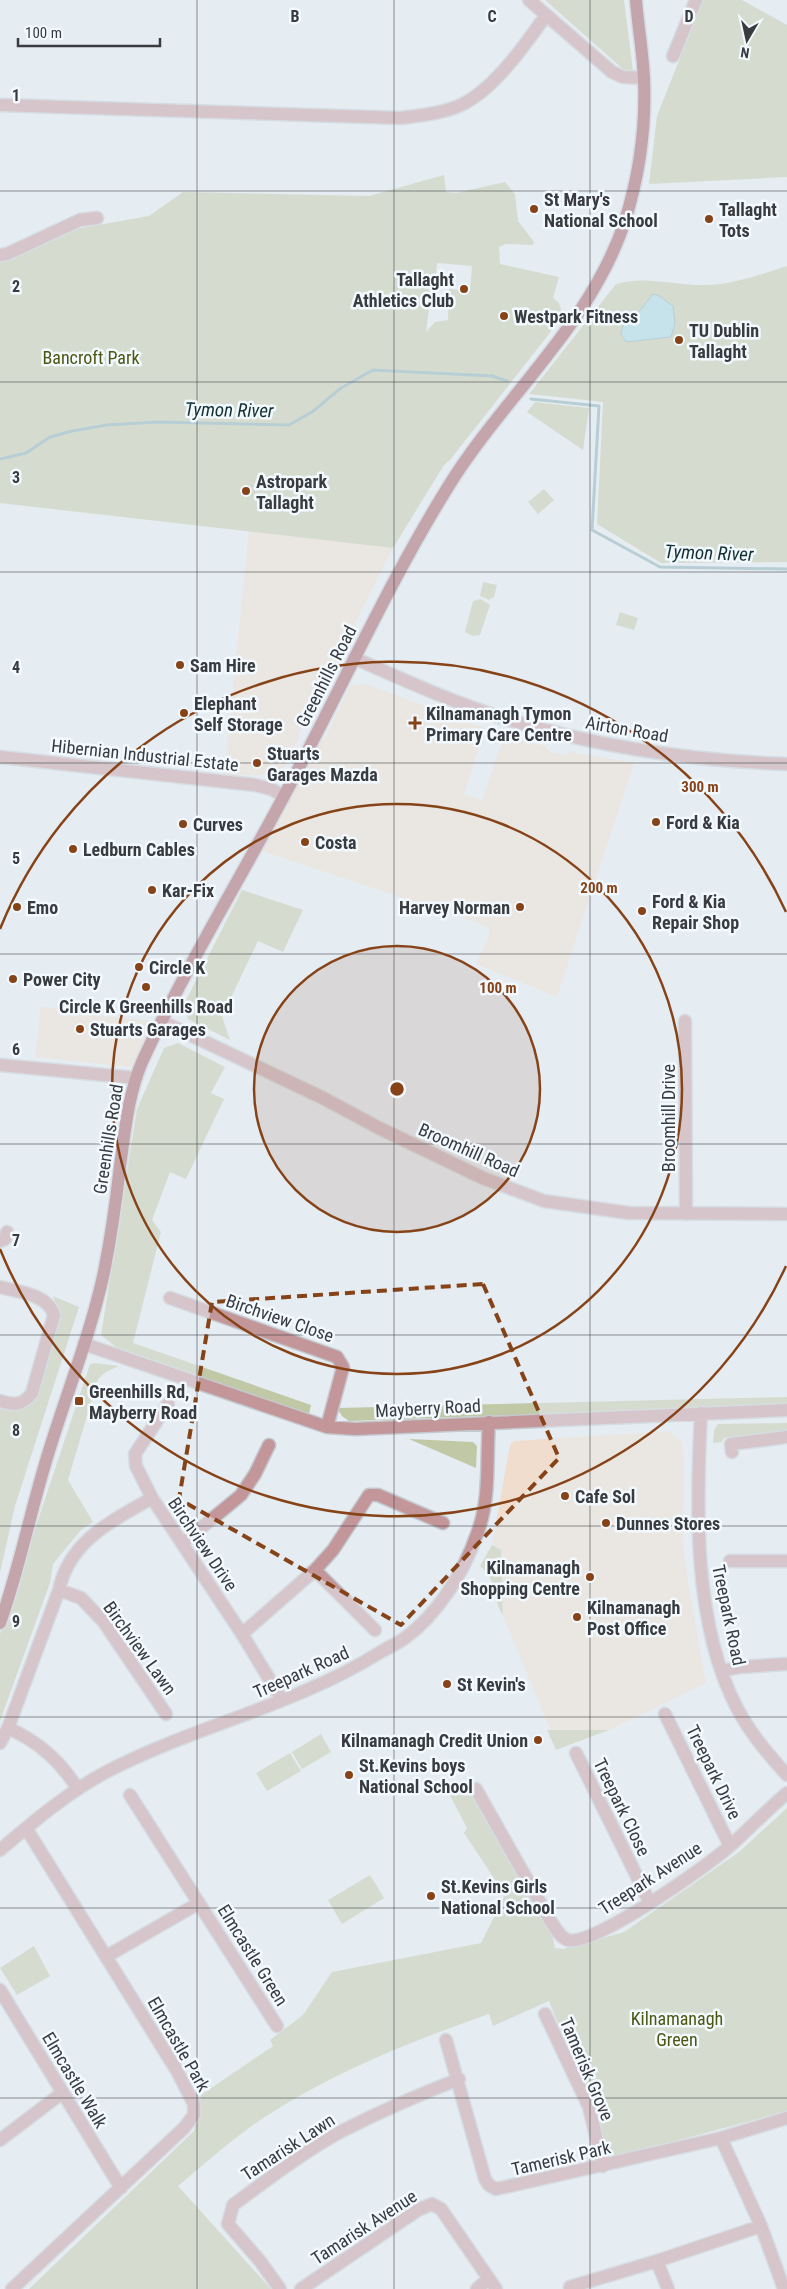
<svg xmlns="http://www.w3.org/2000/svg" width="787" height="2289" font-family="'Roboto Condensed',sans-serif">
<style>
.commercial{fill:#f0ddcd}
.green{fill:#c1c8a5;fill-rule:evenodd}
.water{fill:#9fd8e3;stroke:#80a9b2}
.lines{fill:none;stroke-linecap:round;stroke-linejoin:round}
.stream{stroke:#80a9b2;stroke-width:3}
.minor-casing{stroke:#c3c9ce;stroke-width:15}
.major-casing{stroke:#c3c9ce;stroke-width:15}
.minor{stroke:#c39699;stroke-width:12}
.major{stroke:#9b4e57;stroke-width:12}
.marked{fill:none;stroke:#874318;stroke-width:4;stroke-dasharray:10 6;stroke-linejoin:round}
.grid{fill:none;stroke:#393b3e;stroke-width:1;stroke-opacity:0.55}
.ring{fill:none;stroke:#874318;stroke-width:2.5}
.poi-dot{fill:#874318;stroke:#f2f9ff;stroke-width:2}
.labels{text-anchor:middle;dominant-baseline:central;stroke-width:5;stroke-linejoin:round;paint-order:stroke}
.poi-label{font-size:18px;font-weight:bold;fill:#393b3e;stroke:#f2f9ff;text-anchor:start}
.park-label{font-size:18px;fill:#4f560f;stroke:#f2f9ff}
.street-label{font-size:18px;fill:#393b3e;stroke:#f2f9ff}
.water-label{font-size:19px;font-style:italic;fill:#123035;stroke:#f2f9ff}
.grid-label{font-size:16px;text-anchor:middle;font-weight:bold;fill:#393b3e;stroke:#f2f9ff;stroke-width:5;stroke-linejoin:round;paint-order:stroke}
.centre{fill:#874318;stroke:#f2f9ff;stroke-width:2.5}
.ring-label{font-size:15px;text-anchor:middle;font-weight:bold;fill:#874318;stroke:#f2f9ff;stroke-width:5;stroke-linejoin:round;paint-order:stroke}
</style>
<rect width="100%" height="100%" fill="#e5ecf2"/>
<path class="commercial" d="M249,530L393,548L342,650L325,691L313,705L300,729L298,740L282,771L274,775H224Z
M365,684L485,728L464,794L482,800L504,736L545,746L550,752L565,755L571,752L634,763L557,997L476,964L490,933L487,926L262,851L317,747L326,736L350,686Z
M41,1007L89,1010L100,1016L153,1021L131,1067L35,1057Z
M668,1431L682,1442L684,1464L683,1545L688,1583L706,1683L609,1730H550L503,1615L501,1551L492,1545L510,1445L515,1441Z"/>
<path class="green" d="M545,0H624L633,71L624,70Z
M703,0H742L787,25V177L649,184L657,116Z
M444,175L446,192L456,193L505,182L515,194L518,221L534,242L533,245L506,244L499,247L500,264L559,277L553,298L559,303L562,313L549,334L450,460L444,465L393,548L0,503V259L81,228L149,216L183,192L369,196ZM437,263L472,266L470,291L449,289L448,320L435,322L426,332L432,285H435Z
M787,266V562L661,563L597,524L603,402L529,394L616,284C645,275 677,286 708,285C735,284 761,274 787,266Z
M535,402L589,408L583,450L527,412Z
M544,489L554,500L538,514L528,502Z
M483,582L497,585L494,597L489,600L480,596Z
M481,599L490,605L480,635L473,636L465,632L473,601Z
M620,612L638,618L634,630L616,625Z
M242,890L303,910L283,952L258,941L222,1016L230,1040L188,1019L184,1004Z
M178,1043L225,1067L211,1093L224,1099L186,1179L170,1172L152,1220L161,1232L133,1343L311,1405L309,1414L116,1347L101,1335L137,1109L164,1048Z
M53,1296L79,1307L15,1506L0,1573V1406L27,1405L58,1309Z
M94,1363L119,1366L106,1372L98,1379L68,1480L93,1522L81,1530L53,1564L50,1583L0,1721V1634L90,1364Z
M787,1397V1405L349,1421L342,1416L337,1408Z
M787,1423V1432L724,1438L722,1442L713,1443L714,1430L718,1424Z
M409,1439L473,1442L477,1446L476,1468Z
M492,1545L501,1550L503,1615C491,1598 499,1582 480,1566Z
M547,1730H609L556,1750Z
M321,1734L331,1752L302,1769L292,1752Z
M290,1753L301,1771L267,1791L256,1773Z
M453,1781L460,1792L469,1789L552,1935L555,1948L563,1949L624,1932L739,1852L787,1808V2111L612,2158L549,2001L493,2026L489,2014C406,2043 321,2077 249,2128C224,2146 201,2167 178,2186L271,2289H29L194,2131L201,2095L273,2046L270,2040L303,2015L332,1972L481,1943L505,1895L464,1833L467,1828L445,1786Z
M370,1875L384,1898L342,1924L328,1900Z
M34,1946L50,1976L17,1995L0,1968Z"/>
<path class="water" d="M653,294L658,295L673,306L675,324L671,337L626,342L621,334L623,325L639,312Z"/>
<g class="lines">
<path class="stream" d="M531,399L599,406L592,530L660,567L787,569
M0,459L26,453L50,437L72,431L107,425L157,422L289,425L312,412L341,388L373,370L492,376L507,381"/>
<g class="minor-casing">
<path id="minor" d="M529,0L612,72L623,77L644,78
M673,56L696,0
M0,105L401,118C423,115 446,113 465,103C496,86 526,44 546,15
M0,255L7,254L80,220L97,218
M354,658C404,680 454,703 506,719C598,747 692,761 787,764
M0,757L255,785L271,789L284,796
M685,1021L686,1214
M163,1022L323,1098L379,1128L483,1178L544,1201L629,1213L787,1214
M0,1065L136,1078
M0,1241L5,1239L7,1232
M0,1287C18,1292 48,1294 54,1315L32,1393C23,1405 14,1406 0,1401
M170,1298L337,1357L343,1367L327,1427
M84,1344L327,1427L355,1429L787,1410
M168,1404L135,1454L136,1466L152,1498L242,1634L282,1700
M701,1413C696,1506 693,1624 737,1708C750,1733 768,1754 787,1775
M732,1452L731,1444L787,1437
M183,1543L241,1495L255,1474L269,1445
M730,1561H787
M315,1570L375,1630
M59,1590L81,1598L103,1621L166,1714
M242,1634L315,1570L333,1550L369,1495H378L443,1523
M722,1671L740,1667L787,1664
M665,1714L730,1846
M0,1743L8,1728
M576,1753L650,1903
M78,1789C59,1760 39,1742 8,1728L59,1590C69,1541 112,1521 152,1498
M476,1789L550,1920C555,1927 560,1938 568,1940C593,1947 709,1865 731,1845C750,1828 767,1810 787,1793
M130,1795L277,2026
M0,1850C33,1822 67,1793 106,1772C194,1726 294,1706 379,1653C387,1648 397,1644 405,1638C438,1614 464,1572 477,1534C491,1498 486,1459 489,1422
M107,1956L199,1903
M0,1990L121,2188
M545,2014L589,2107L603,2166
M446,2040L485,2179L489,2185L496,2189L721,2138L787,2118
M721,2138L761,2226L784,2289
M0,2140L62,2093
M657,2261L668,2289
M570,2287L657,2261L761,2226
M12,2289L184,2128L194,2115V2104L177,2071L26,1828
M280,2289L260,2261L228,2224L233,2205C267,2180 302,2153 340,2132C379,2112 418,2095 459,2079
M301,2289L418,2210L432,2204L441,2209L496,2289
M477,2289L488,2279"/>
</g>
<g class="major-casing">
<path id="major" d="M0,1623C20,1567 31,1508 49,1451C67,1392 91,1333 104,1272C111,1237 116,1202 120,1166C125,1131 128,1095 142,1062C184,970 238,883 285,794C340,692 387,585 448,487C504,396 591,325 625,221C639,176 646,127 644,80C643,53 638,27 636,0"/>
</g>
<use href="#minor" class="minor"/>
<use href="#major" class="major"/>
</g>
<path d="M0 0H787V2289H0ZM483,1284L559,1458L401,1625L179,1499L212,1302Z" fill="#e5ecf2" fill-opacity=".55" fill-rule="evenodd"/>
<path class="marked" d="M483,1284L559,1458L401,1625L179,1499L212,1302Z"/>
<path class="grid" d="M197,0V2289M394,0V2289M590,0V2289M0,191H787M0,382H787M0,572H787M0,763H787M0,954H787M0,1144H787M0,1335H787M0,1526H787M0,1717H787M0,1908H787M0,2098H787"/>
<circle cx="397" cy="1089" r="143" fill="#874318" fill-opacity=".12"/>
<g class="ring">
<circle cx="397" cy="1089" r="143"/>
<circle cx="397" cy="1089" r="285"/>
<path d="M786 1266A428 428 0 0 1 0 1249M0 929A428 428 0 0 1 786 912"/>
</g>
<g class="poi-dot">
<circle cx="534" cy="209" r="5"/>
<circle cx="709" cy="219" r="5"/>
<circle cx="464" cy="289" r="5"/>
<circle cx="504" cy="316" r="5"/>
<circle cx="679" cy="340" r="5"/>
<circle cx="246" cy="491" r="5"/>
<circle cx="180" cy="665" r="5"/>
<circle cx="184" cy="713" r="5"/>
<path d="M412.5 715.5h5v5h5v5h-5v5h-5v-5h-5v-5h5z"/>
<circle cx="257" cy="763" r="5"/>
<circle cx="656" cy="822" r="5"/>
<circle cx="183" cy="824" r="5"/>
<circle cx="305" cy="842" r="5"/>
<circle cx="73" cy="849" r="5"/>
<circle cx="152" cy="890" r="5"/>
<circle cx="17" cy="907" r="5"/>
<circle cx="520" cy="907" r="5"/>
<circle cx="642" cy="911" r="5"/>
<circle cx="139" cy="967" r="5"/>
<circle cx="13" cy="979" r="5"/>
<circle cx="146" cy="987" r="5"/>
<circle cx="80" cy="1029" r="5"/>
<rect x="74" y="1396" width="10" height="10" rx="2.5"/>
<circle cx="565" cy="1496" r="5"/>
<circle cx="606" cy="1523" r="5"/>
<circle cx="590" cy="1577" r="5"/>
<circle cx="577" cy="1617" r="5"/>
<circle cx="447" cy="1684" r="5"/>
<circle cx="538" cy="1740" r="5"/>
<circle cx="349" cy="1775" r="5"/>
<circle cx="431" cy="1896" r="5"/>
</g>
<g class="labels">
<g class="poi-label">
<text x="544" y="199">St Mary's<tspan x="544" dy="21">National School</tspan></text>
<text x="719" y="209">Tallaght<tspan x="719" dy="21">Tots</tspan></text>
<text x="454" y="279" text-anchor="end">Tallaght<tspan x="454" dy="21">Athletics Club</tspan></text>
<text x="514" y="316">Westpark Fitness</text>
<text x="689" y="330">TU Dublin<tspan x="689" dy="21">Tallaght</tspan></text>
<text x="256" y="481">Astropark<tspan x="256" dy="21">Tallaght</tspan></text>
<text x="190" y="665">Sam Hire</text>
<text x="194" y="703">Elephant<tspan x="194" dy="21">Self Storage</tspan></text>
<text x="426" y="713">Kilnamanagh Tymon<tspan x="426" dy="21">Primary Care Centre</tspan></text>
<text x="267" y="753">Stuarts<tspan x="267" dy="21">Garages Mazda</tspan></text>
<text x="666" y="822">Ford &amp; Kia</text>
<text x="193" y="824">Curves</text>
<text x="315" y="842">Costa</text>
<text x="83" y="849">Ledburn Cables</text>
<text x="162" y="890">Kar-Fix</text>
<text x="652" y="901">Ford &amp; Kia<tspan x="652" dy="21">Repair Shop</tspan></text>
<text x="27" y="907">Emo</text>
<text x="510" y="907" text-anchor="end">Harvey Norman</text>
<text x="149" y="967">Circle K</text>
<text x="23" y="979">Power City</text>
<text x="146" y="1006" text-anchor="middle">Circle K Greenhills Road</text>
<text x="90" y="1029">Stuarts Garages</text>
<text x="89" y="1391">Greenhills Rd,<tspan x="89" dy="21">Mayberry Road</tspan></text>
<text x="575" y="1496">Cafe Sol</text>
<text x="616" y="1523">Dunnes Stores</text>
<text x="580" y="1567" text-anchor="end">Kilnamanagh<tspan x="580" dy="21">Shopping Centre</tspan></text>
<text x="587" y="1607">Kilnamanagh<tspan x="587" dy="21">Post Office</tspan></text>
<text x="457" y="1684">St Kevin's</text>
<text x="528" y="1740" text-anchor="end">Kilnamanagh Credit Union</text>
<text x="359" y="1765">St.Kevins boys<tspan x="359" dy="21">National School</tspan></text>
<text x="441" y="1886">St.Kevins Girls<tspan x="441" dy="21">National School</tspan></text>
</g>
<g class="park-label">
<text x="91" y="357">Bancroft Park</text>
<text x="677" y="2018">Kilnamanagh<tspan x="677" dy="21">Green</tspan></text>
</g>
<g class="street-label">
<text transform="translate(326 676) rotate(-63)">Greenhills Road</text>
<text transform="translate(627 729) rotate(10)">Airton Road</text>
<text transform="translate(145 755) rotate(6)">Hibernian Industrial Estate</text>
<text transform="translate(668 1118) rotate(-90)">Broomhill Drive</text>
<text transform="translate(108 1139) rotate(-81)">Greenhills Road</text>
<text transform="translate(469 1150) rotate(24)">Broomhill Road</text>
<text transform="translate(280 1318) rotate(19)">Birchview Close</text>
<text transform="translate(428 1408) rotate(-3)">Mayberry Road</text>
<text transform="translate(203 1544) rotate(56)">Birchview Drive</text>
<text transform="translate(729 1615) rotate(78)">Treepark Road</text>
<text transform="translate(140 1648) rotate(54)">Birchview Lawn</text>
<text transform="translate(301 1672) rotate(-24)">Treepark Road</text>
<text transform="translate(714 1772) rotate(64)">Treepark Drive</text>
<text transform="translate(622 1807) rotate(64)">Treepark Close</text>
<text transform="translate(650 1878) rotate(-33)">Treepark Avenue</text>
<text transform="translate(253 1955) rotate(58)">Elmcastle Green</text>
<text transform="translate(179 2044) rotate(60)">Elmcastle Park</text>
<text transform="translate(587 2069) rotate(67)">Tamerisk Grove</text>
<text transform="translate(75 2080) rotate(59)">Elmcastle Walk</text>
<text transform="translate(288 2147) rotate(-33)">Tamarisk Lawn</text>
<text transform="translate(561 2158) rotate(-13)">Tamerisk Park</text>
<text transform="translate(364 2227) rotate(-33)">Tamarisk Avenue</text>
</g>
<g class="water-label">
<text transform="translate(229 410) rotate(1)">Tymon River</text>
<text transform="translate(709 553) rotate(2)">Tymon River</text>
</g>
</g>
<g class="grid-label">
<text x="295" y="22">B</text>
<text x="492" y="22">C</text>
<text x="689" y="22">D</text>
<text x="16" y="101">1</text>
<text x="16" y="292">2</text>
<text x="16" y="483">3</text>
<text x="16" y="673">4</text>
<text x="16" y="864">5</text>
<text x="16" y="1055">6</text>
<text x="16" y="1246">7</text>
<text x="16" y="1436">8</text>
<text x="16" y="1627">9</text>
</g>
<circle cx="397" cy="1089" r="8" class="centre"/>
<g class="ring-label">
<text x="700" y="792">300 m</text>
<text x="599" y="893">200 m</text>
<text x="498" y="993">100 m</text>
</g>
<g transform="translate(747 40) rotate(189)" stroke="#f2f9ff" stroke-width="4" paint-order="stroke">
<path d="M0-4L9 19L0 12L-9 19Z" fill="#393b3e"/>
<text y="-8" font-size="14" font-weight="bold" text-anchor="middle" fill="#393b3e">N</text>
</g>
<path d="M18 38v8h142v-8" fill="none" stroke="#393b3e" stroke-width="2.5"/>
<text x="25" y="38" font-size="15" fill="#393b3e" stroke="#f2f9ff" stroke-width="4" paint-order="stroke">100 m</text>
</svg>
